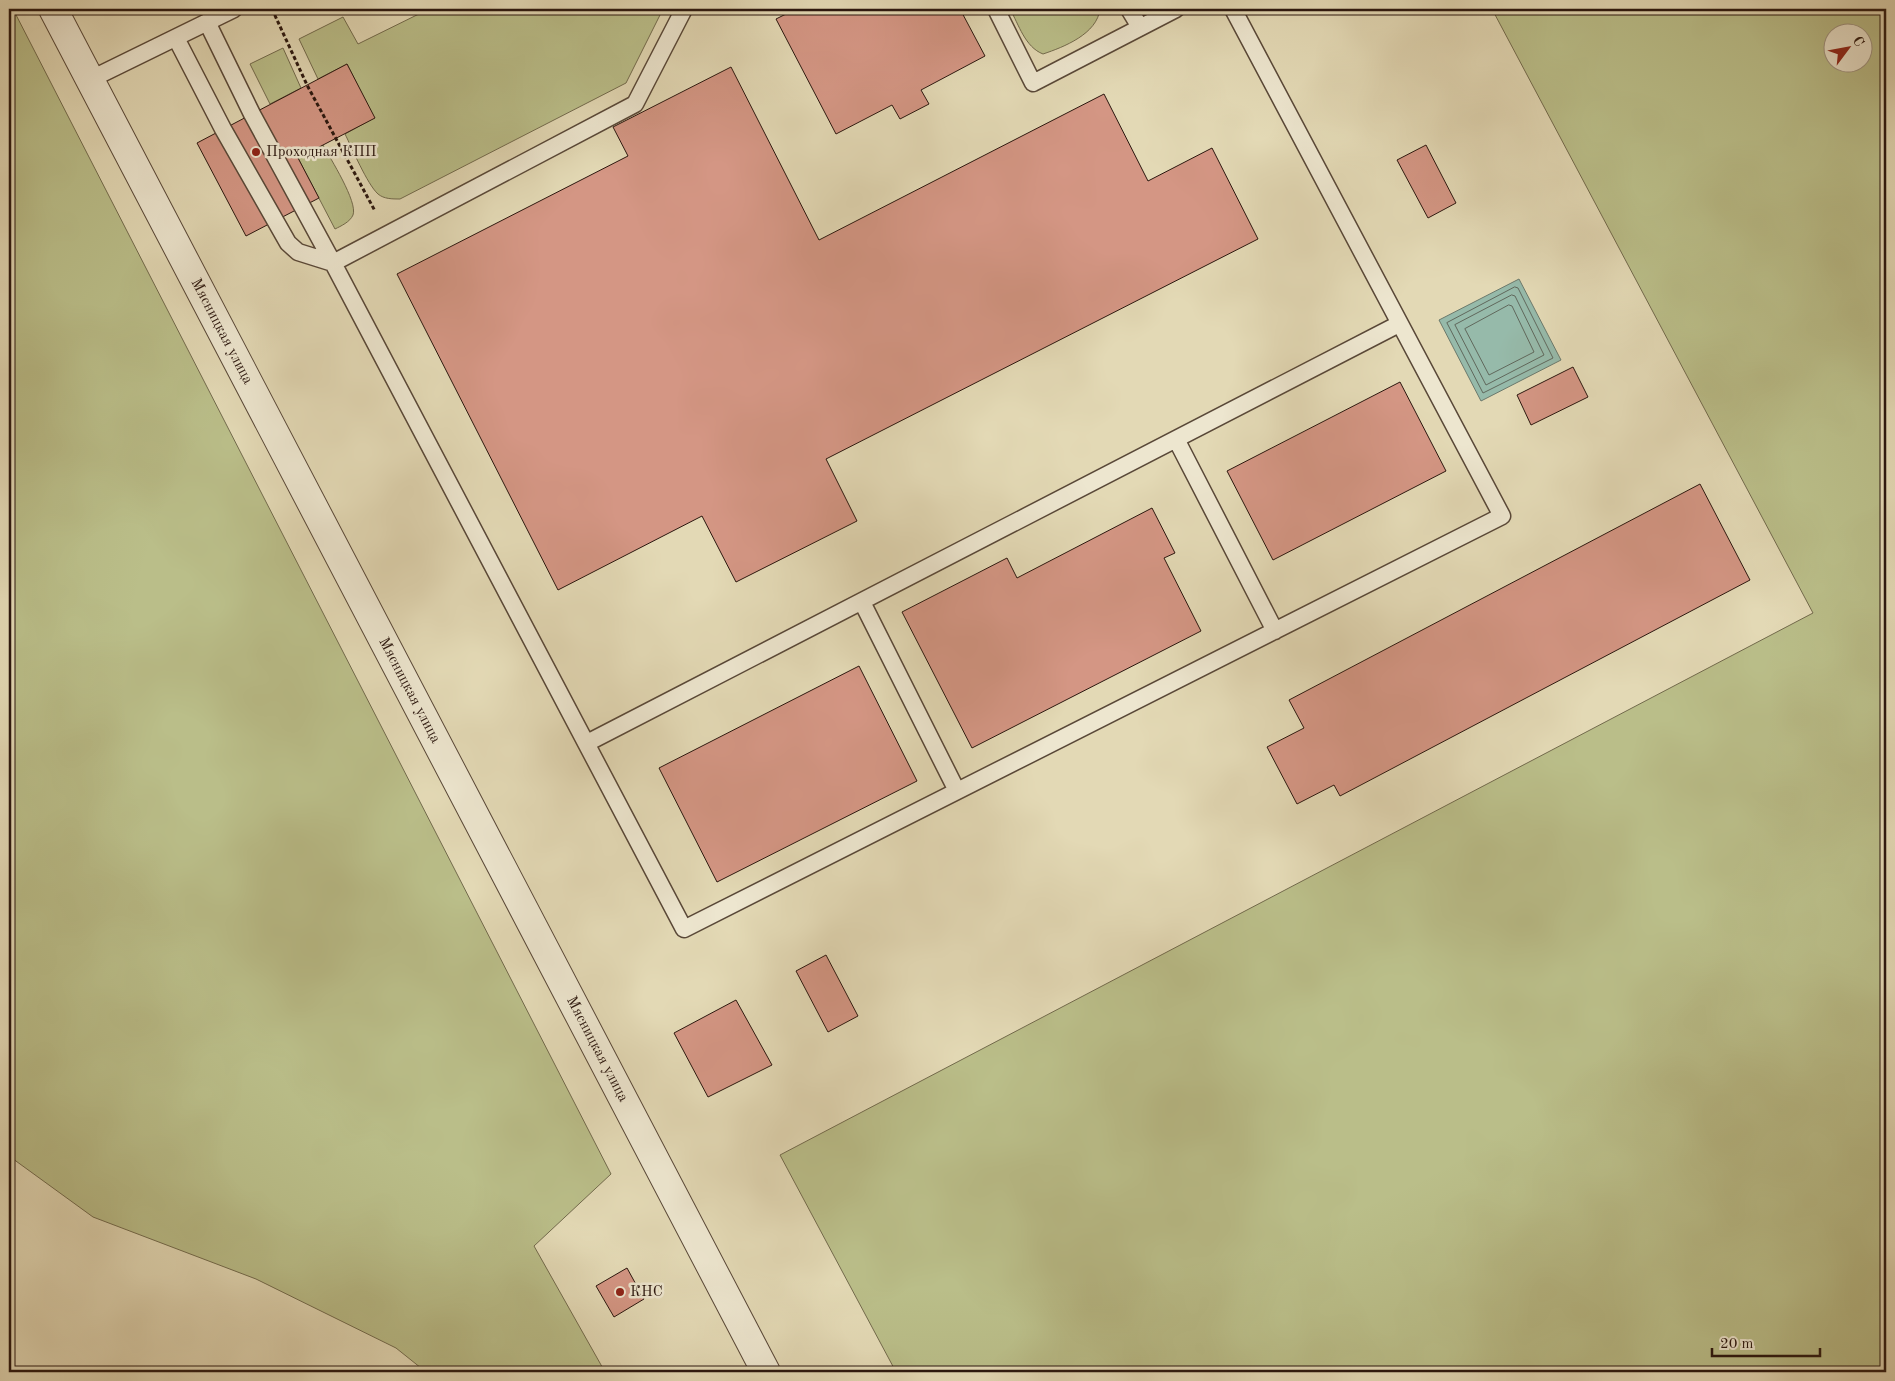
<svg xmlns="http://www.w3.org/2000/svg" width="1895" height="1381" font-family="'Old Standard TT',serif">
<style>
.green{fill:#babe89;stroke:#726a4c;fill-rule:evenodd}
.water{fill:#96baaa;stroke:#6b796c}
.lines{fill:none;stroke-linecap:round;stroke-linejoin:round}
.shore{stroke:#60685c;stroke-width:1}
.building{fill:#d49684;stroke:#2b170f}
.lane-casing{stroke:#594838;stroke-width:19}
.street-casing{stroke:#594838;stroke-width:30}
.path{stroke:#2b170f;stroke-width:3;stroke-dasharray:4 2.5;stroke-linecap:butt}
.lane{stroke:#ede6cf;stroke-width:16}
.street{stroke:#ede6cf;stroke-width:28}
.poi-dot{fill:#8f2418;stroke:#ede6cf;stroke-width:2}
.labels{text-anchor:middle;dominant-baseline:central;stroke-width:5;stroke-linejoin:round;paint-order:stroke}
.poi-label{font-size:15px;fill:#2b170f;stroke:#ede6cf;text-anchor:start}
.street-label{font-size:15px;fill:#2b170f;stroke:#ede6cf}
</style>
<rect width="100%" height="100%" fill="#e3d9b5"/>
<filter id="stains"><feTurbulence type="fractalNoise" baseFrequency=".004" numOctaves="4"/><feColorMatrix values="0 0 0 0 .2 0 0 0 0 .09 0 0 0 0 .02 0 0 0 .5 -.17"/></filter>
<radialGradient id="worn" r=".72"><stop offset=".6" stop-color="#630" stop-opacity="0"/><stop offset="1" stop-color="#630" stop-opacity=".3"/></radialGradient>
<path class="green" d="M9,9H13L611,1174L534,1246L605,1372H426L396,1348L256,1279L93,1217L9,1156Z
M429,9H663L626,83L400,199C392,199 384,199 378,194C367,184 352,148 345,134L374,118L347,64L318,79L299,39L343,17L358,44Z
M1010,9H1100C1097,34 1064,47 1043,54C1025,47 1019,25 1010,9Z
M1492,9H1886V1372H896L780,1155L1813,613ZM1862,32V62H1832V32Z
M283,48L301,88L270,104L250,64Z
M323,145C330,158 358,202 353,215C350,222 341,226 335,229L298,158Z"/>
<path class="water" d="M1519,279L1561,360L1481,401L1439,320Z"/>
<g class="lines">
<path class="shore" d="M1515,287L1518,288L1553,358L1483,393L1447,323Z
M1512,295L1515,296L1544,355L1486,385L1455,325Z
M1509,305L1512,306L1534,352L1489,375L1465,329Z"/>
</g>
<path class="building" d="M796,9H960L985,56L921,90L929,104L900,119L892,105L836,134L776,19Z
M347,64L375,118L298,158L319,198L246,236L197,143Z
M731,67L819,240L1104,94L1148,181L1212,148L1258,239L826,459L857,521L736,582L702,516L558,590L397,274L628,156L613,127Z
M1426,145L1456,203L1428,218L1397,160Z
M1573,367L1588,397L1531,425L1517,395Z
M1400,382L1446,471L1273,560L1227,471Z
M1700,484L1750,580L1340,796L1334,785L1297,804L1267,747L1304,728L1289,700Z
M1152,508L1175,553L1164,558L1201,631L972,748L902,612L1007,558L1017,578Z
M859,666L917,781L717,882L659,768Z
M826,955L858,1016L828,1032L796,971Z
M736,1000L772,1065L708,1097L674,1033Z
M627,1268L644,1299L614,1317L596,1286Z"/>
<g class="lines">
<g class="lane-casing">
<path id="lane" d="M684,9L635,104L333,263L684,929L1502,516L1233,9
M996,9L1033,83L1176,9
M1129,9L1140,27
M207,22L252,114L333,263
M176,38L223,129L288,243L298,252L333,263
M89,80L234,9
M1176,439L1275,631
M862,602L957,791
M587,743L1399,324"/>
</g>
<g class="street-casing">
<g id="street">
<path id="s1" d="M53,9L766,1372"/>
</g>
</g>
<path class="path" d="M272,9L307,85L375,211"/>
<use href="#lane" class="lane"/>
<use href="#street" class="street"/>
</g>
<g class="poi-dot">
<circle cx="256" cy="152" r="5"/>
<circle cx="620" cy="1292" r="5"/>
</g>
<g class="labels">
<g class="poi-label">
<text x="266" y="152">Проходная КПП</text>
<text x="630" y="1292">КНС</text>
</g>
<g class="street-label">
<text stroke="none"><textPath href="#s1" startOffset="364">Мясницкая улица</textPath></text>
<text stroke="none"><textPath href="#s1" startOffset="769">Мясницкая улица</textPath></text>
<text stroke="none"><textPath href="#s1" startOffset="1174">Мясницкая улица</textPath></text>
</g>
</g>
<rect width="1895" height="1381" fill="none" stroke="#e3d9b5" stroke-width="30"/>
<rect x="10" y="10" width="1875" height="1361" fill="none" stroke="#2b170f" stroke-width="2.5"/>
<rect x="15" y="15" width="1865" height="1351" fill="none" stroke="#2b170f"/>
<g transform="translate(1848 48) rotate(58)"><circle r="24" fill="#ede6cf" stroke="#9f9382"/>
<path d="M0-4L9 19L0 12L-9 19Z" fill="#8f2418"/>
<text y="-8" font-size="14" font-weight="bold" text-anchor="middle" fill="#2b170f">С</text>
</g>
<path d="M1712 1348v8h108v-8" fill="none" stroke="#2b170f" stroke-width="2.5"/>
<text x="1720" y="1348" font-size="15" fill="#2b170f" stroke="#ede6cf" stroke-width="4" paint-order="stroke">20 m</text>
<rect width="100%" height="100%" filter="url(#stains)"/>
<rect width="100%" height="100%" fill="url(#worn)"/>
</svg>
